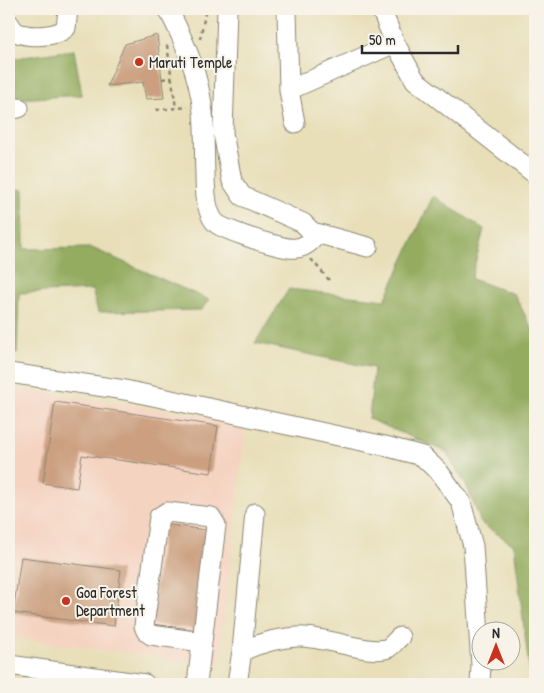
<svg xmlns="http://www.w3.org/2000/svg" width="544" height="693" font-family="'Patrick Hand',sans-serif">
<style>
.built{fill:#f5d3c1}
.forest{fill:#93ac5e;stroke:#5f6c44}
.building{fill:#cb9f7f}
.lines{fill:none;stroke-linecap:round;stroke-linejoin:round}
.minor-casing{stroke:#8a8572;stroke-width:21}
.path{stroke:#8a8572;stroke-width:2.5;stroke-dasharray:4 4;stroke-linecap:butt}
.minor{stroke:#fff;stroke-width:19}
.poi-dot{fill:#c8321e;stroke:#f7f3e8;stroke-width:2}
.labels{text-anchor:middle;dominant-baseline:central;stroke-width:4;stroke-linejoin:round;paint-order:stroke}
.poi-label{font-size:16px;fill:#2b2b2b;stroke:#f7f3e8;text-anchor:start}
</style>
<rect width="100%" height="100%" fill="#f7f3e8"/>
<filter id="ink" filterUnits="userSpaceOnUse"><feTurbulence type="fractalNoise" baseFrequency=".02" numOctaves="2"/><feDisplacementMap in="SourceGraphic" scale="10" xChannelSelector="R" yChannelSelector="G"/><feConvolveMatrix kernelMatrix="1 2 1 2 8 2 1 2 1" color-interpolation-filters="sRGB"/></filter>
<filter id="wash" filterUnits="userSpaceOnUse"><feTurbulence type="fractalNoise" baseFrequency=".0096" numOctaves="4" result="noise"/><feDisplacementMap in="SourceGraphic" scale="20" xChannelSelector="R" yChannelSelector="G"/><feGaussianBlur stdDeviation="1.12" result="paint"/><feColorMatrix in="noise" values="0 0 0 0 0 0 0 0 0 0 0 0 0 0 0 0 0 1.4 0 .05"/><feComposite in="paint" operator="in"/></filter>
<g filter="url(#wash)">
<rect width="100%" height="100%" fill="#e8dfb9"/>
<path class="built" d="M9,390H26L199,415L246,424L219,665L9,637Z"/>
<path class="forest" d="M74,50L82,95L17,99L9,70V59Z
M9,188L23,190L24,249L92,248L209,300L201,310L98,312L92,290L19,293L17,353H9Z
M433,196L484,229L471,279L514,294L535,334V684H531L514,545L481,523L468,489L446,452L369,419L374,368L255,343L289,289L385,300Z"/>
<g id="blocks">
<path class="building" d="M157,35L164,98L146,99L143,82L107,86L125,44Z
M55,402L218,426L211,473L82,455L77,488L43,483Z
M164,524L212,531L199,630L151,624Z
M21,557L121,570L114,626L13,613Z"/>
</g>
</g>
<g filter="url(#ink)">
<use href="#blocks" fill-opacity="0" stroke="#8a8572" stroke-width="1"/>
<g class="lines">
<g class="minor-casing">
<path id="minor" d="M168,9C185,42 199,75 203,112C205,132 204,153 205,173C205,187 205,214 217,224C226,230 259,241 271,244C287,248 299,253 312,240V232L303,223L242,196L232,181L223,133L227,9
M287,9L289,90L295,123
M381,9L395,43L415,80L535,174
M9,23C11,26 13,30 16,32C28,38 56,37 66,28L68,9
M289,90L395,43
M9,109L19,108
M312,232L368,247
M9,373L125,390L385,446L422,456L439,472L461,502L473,546L481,665L480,684
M242,651L255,513
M9,665L145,684
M197,684L216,525L211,517L167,512L159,517L144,626L146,631L151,635L202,642
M237,684L242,651C260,643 278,638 297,637C322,635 371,656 388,648C392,646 396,640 400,637"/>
</g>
<path class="path" d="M200,39L206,9
M167,45L176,108
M162,79L172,78
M156,110L188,107
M311,259L329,280"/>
<use href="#minor" class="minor"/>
</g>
</g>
<g class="poi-dot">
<circle cx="139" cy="62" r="5"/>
<circle cx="66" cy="601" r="5"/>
</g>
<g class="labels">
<g class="poi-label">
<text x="149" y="62">Maruti Temple</text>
<text x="76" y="592">Goa Forest<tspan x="76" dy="18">Department</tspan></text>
</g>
</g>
<rect width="544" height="693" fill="none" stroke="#f7f3e8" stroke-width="30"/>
<g transform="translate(496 646)"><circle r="24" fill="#f7f3e8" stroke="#a5a39c"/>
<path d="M0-4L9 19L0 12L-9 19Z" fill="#c8321e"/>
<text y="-8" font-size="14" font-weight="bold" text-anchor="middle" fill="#2b2b2b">N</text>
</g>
<path d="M362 45v8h96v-8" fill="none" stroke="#2b2b2b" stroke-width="2.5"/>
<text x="369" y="45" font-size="15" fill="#2b2b2b" stroke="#f7f3e8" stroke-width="4" paint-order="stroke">50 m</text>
</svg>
